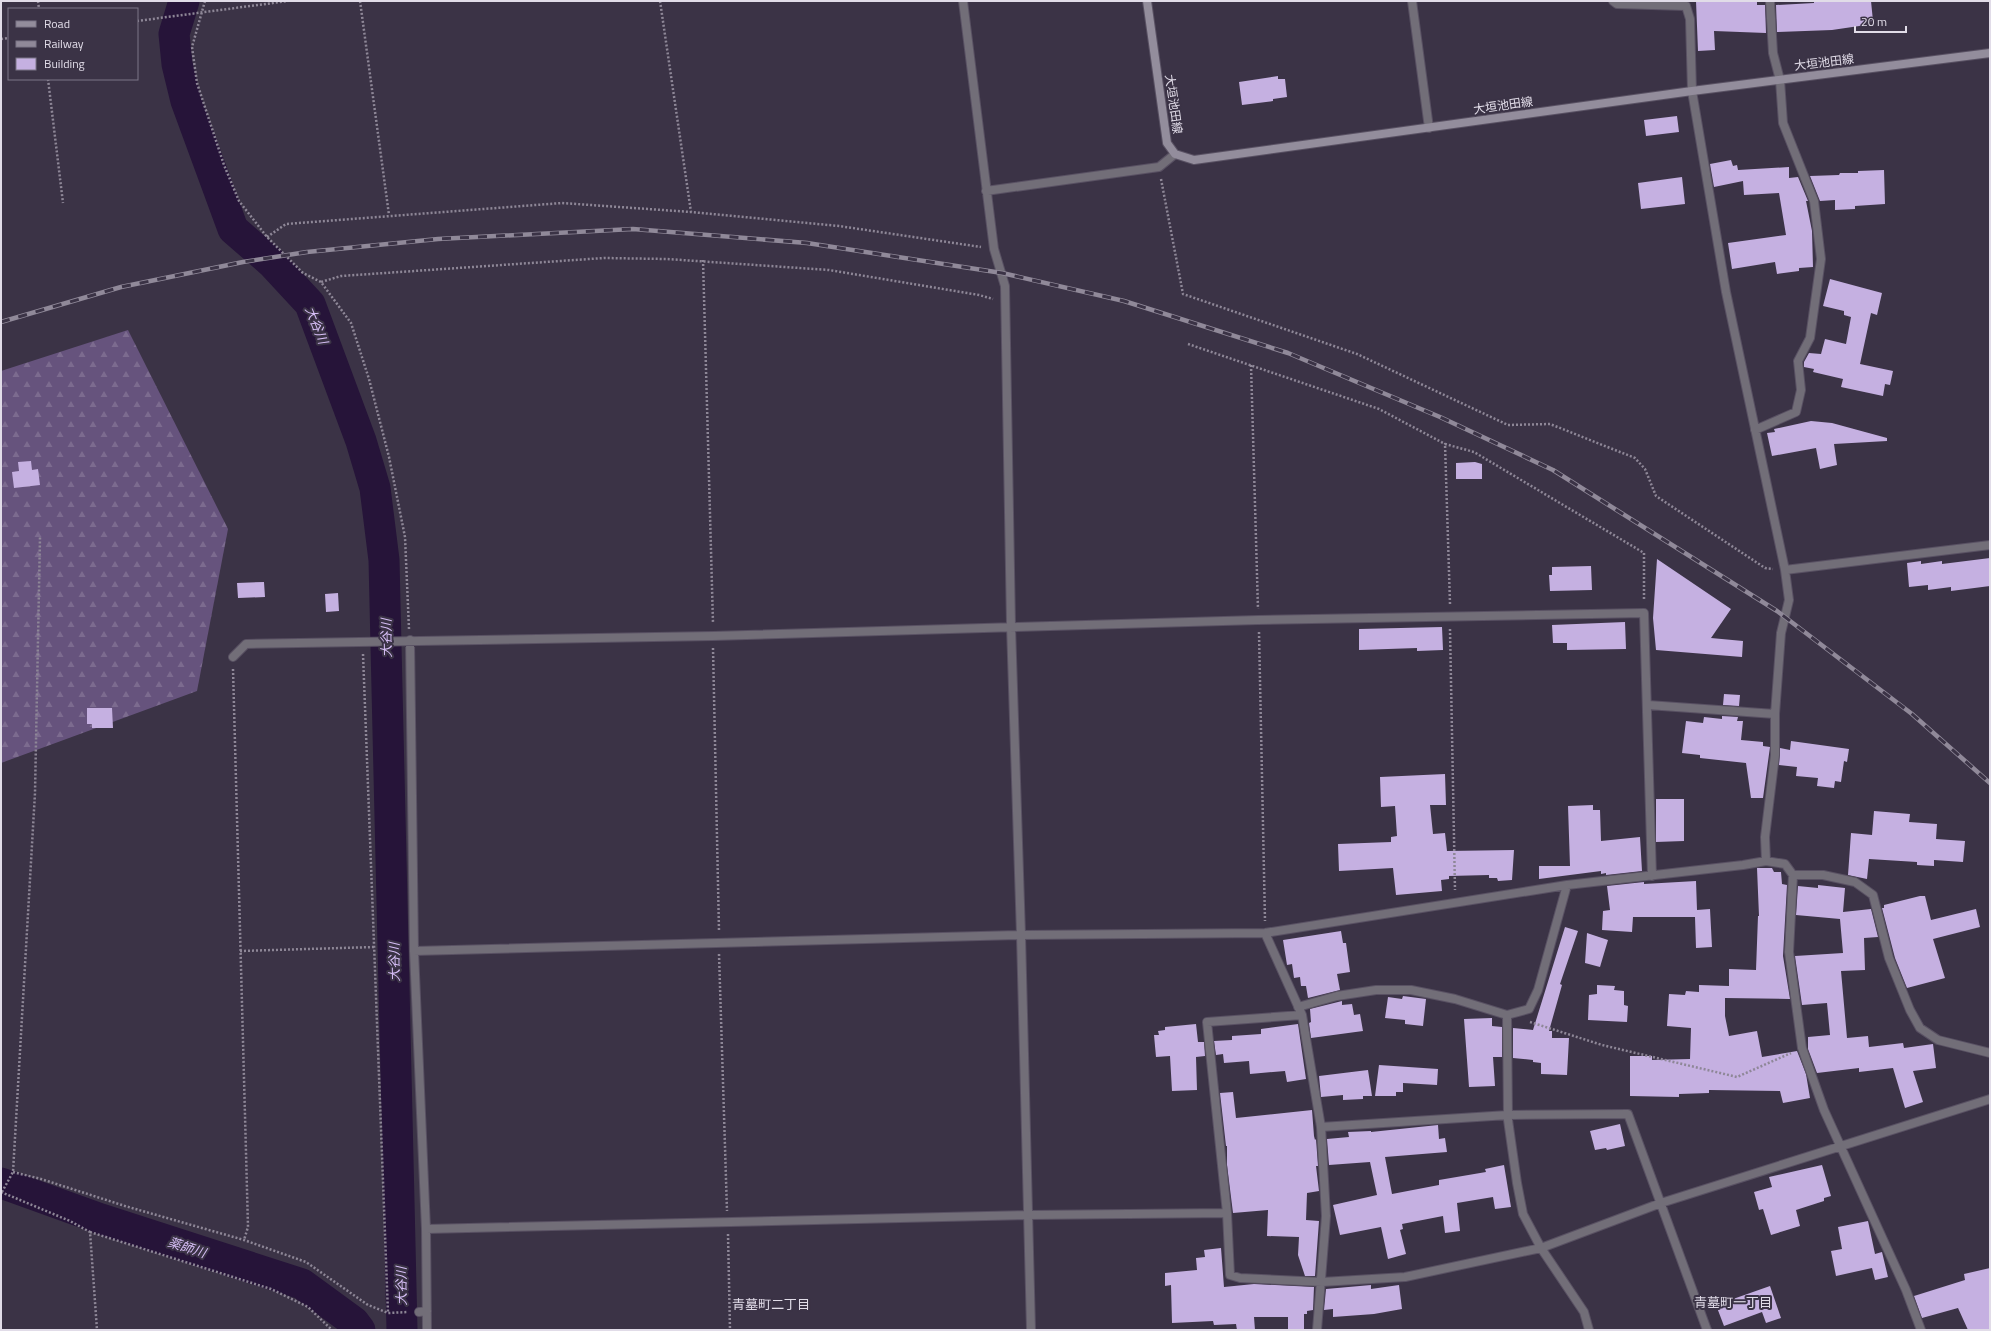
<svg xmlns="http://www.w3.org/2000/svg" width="1991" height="1331" font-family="'Titillium Web','Noto Sans JP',sans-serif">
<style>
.forest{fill:url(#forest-firs)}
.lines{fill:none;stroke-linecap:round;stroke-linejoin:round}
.river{stroke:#261439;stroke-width:31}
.building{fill:#c5b0e1}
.minor-casing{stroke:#595163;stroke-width:10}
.secondary-casing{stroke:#595163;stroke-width:10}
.path{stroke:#8e8797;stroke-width:2.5;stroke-dasharray:2 2;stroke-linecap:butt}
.minor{stroke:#726e78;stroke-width:8}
.secondary{stroke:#938d9c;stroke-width:8}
.rail-casing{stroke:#908999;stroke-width:4.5}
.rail{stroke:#3b3346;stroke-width:3;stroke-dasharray:9;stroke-linecap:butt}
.labels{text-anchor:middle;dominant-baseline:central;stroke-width:4;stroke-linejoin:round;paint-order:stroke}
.street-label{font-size:12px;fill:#e1dce8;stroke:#3b3346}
.water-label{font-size:13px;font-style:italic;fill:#d7bff7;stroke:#3b3346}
.neighbourhood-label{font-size:13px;fill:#e1dce8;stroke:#3b3346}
</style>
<defs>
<pattern id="forest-firs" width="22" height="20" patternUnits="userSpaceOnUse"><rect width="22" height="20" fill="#66537d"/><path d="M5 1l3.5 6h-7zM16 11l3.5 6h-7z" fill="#7c6b8f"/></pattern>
</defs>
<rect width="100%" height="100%" fill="#3b3346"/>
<path class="forest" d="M128,330L228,529L197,691L1,763V371Z"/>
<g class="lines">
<path class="river" d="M184,1L174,34L177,64L186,101L233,229L272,263L310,304L361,441L375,488L384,560L402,1330
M1,1183L101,1219L302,1284L354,1322L360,1330"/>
</g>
<path class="building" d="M1696,1H1757V5H1765L1766,33L1714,31L1715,50L1698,51Z
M1814,1H1871L1873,21L1866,22V25L1832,30L1777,32L1776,5L1814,3Z
M1278,76V79H1285L1287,97L1273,99V101L1242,105L1239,82Z
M1677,116L1679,132L1646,136L1644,120Z
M1731,160L1733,166L1737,165L1738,170L1789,167V178L1798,177L1808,201H1806L1812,231L1813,267L1799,268V271L1777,274L1775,262L1732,269L1728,243L1786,235L1779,193L1744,195L1743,181L1714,187L1710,164Z
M1884,170L1885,204L1855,206V209L1835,210V200L1820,201L1810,176L1839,175L1840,173H1858V171Z
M1682,177L1685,204L1641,209L1638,183Z
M1830,279L1882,293L1877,315L1871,313L1860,364L1893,371L1890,385L1885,384L1883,396L1841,387L1843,379L1813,372L1814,369L1804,367V362L1809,353L1821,354L1825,339L1846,344L1851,317L1844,315V311L1823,306Z
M1811,421L1832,423L1887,438V441L1834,444L1837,465L1820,469L1816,448L1772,456L1767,433L1775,432L1774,429Z
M31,461L32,470L38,469L40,485L14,488L12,472L19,471L18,462Z
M1475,462L1482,464V479H1456V463Z
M1990,558V586L1951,591V587L1928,590V585L1909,587L1907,563L1921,561V564L1942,561V564Z
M1657,559L1731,609L1711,638L1743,641L1742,657L1656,650L1653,618Z
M1591,566L1592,590L1550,591L1549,575H1552V567Z
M264,582L265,597L238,598L237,583Z
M338,593L339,611L326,612L325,594Z
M1625,622L1626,649L1567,650V643H1553L1552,625Z
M1442,627L1443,650L1417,651V648L1359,650V629Z
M1724,694L1740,695L1739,706L1723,705Z
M87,708H112L113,728H92V724H87Z
M1722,716L1738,717L1737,721H1743L1741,740L1763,742V746L1770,747L1763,798H1751L1746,763L1700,758V755L1682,753L1686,721L1703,723L1704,717L1722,719Z
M1791,741L1849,749L1847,762L1844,761L1841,782L1835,781L1834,788L1817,786L1818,778L1796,776L1797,767L1779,765L1780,748L1790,750Z
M1445,774L1446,805H1430L1433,834L1445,833L1447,851L1514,850L1512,880L1498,881L1497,878H1489V875L1449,876V879L1441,880L1442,891L1396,895L1393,868L1339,871L1338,844L1391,842V837L1397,836L1395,806L1381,807L1380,777Z
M1656,799H1684V841L1656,842Z
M1593,805V810H1600L1601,841L1640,837L1642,871L1606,875V873L1601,874V871L1539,879V866H1570L1568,806Z
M1874,811L1910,814L1909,822L1937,824L1936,839L1965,841L1963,862L1934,860V866L1917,865V862L1869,859L1867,879L1848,875L1851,833L1872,835Z
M1757,868H1772L1774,872H1781L1782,884L1787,885L1783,956L1790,999L1725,998V1016L1729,1036L1757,1031L1762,1057L1797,1051L1806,1074L1810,1098L1783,1103L1780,1091L1709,1090V1093L1679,1094V1097L1630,1096V1056H1652V1060L1690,1059L1691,1028L1667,1026L1669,994L1685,995L1686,991L1699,992V985L1729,986V969L1756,970L1758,916H1759Z
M1696,881L1697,910L1710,909L1712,947L1696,948L1695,917H1633L1632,932L1602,930L1603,911L1610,910L1607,886L1644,882V884Z
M1818,885L1845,888L1843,912L1871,909L1878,937L1864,938L1865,970L1841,971L1847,1038L1868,1036L1869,1047L1903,1043L1904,1048L1933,1044L1936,1068L1913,1071L1923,1102L1905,1108L1893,1068L1859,1072V1068L1817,1073L1808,1049V1037L1830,1035L1827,1003L1802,1005L1795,956L1843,953L1840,919L1796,915L1798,886L1818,888Z
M1920,896H1925L1931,920L1976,909L1980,927L1933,939L1945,978L1907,988L1895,958L1882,908H1884V905Z
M1565,927L1578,931L1560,984L1562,985L1549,1031H1552V1038H1569L1567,1075L1541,1074V1063L1533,1062V1060L1513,1058V1028L1533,1030Z
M1341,931L1343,943H1346L1350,972L1337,974L1340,990L1308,998L1306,986H1301L1300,977L1294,978L1292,964L1287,965L1283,940Z
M1587,933L1608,940L1600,967L1585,963Z
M1597,985L1615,986L1614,990L1624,991V1005L1628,1006L1627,1022L1588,1020L1589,995L1597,994Z
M1403,996L1426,999L1423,1026L1405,1024V1020L1385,1018L1388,997L1402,999Z
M1342,1001V1005L1352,1004L1354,1015L1360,1014L1363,1031L1311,1038L1309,1023L1311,1022L1310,1009Z
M1492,1018V1026L1502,1027V1057H1493L1495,1086L1469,1087L1464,1019Z
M1196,1024L1198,1042H1204L1205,1056L1196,1057L1197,1090L1172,1091L1170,1056L1156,1057L1154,1035H1159L1158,1031L1165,1030V1027Z
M1298,1024L1306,1079L1287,1082L1285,1071L1250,1074L1249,1061L1224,1063L1223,1054L1216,1055L1214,1041L1232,1040V1036L1261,1034V1029Z
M1379,1065L1438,1069L1437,1085L1403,1083V1092H1396V1096H1375Z
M1368,1070L1372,1096H1363V1099L1343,1100V1095L1321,1097L1319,1076Z
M1233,1092L1236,1118L1312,1110L1314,1136L1315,1140L1316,1139L1318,1166H1316L1319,1191L1307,1193L1306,1220L1319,1221L1315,1276H1305L1298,1255L1299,1237L1267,1236L1268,1210L1233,1213L1227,1165V1146H1226L1220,1093Z
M1620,1124L1625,1146L1607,1150L1606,1148L1595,1150L1590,1131Z
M1438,1125L1439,1139L1445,1138L1447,1152L1385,1157L1392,1194L1439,1185V1180L1486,1172L1485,1169L1504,1165L1511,1207L1495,1209L1493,1197L1457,1203L1460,1231L1445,1233L1443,1216L1402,1224L1403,1229L1400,1230L1406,1254L1388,1259L1381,1227L1340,1235L1333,1205L1377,1195L1370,1162L1329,1165L1327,1139L1349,1137L1348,1132L1371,1131V1132Z
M1822,1165L1831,1196L1824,1198V1201L1796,1210L1800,1226L1771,1235L1763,1209L1759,1210L1754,1192L1772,1187L1769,1177Z
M1868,1221L1875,1254L1882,1252L1888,1277L1875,1280L1872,1268L1836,1276L1831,1251L1842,1249L1838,1227Z
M1221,1248L1224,1287L1254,1284L1314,1287L1313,1310L1307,1311V1314H1304V1330H1288V1317H1254L1255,1330H1237L1236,1324L1214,1325L1213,1321L1172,1323L1171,1285L1165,1286V1273L1197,1270L1196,1258L1205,1257L1204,1250Z
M1990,1268V1330H1968L1958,1308L1922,1318L1914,1296L1965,1280L1964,1274Z
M1371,1285V1289L1399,1285L1402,1309L1374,1314L1333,1317V1309L1324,1310L1326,1289Z
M1770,1286L1781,1318L1766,1323L1762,1312L1724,1326L1716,1305Z"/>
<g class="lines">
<g class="minor-casing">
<path id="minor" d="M963,1L994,249L1005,286L1011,626L1021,935L1031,1330
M1412,1L1429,128
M1613,1L1617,4L1686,6
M1686,6L1690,19L1692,91L1726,292L1785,570L1789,600L1781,633L1775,714V755L1765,837L1766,861
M986,191L1159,167L1175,154
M1755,430L1796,412L1801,390L1798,361L1810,338L1821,259L1814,201L1783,123L1780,80L1773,53L1770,1
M1785,570L1990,545
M410,640L414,951L426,1229L427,1330
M233,657L246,644L713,636L1258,620L1644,613L1652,876
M1648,705L1775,714
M1793,875L1789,952L1802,1048L1824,1110L1906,1290L1921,1330
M1265,933L1302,1015L1321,1127L1326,1216L1317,1330
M414,951L1021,935L1265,933L1567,885L1743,865L1766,861L1785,864L1793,875H1823L1855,882L1873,895L1889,958L1910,1010L1920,1028L1938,1040L1990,1053
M1298,1007L1337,996L1376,990H1411L1455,999L1507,1015L1529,1009L1538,990L1567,885
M1302,1015L1207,1022L1227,1213L1230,1275L1240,1278L1322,1282L1405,1277L1541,1248L1661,1203L1990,1099
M1507,1015L1508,1120L1517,1183L1523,1214L1541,1248L1584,1312L1589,1330
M1321,1127L1508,1115L1628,1114L1707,1330
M426,1229L1029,1215L1227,1213
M419,1312L427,1311"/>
</g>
<g class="secondary-casing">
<path id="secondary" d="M1147,1L1167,143L1175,154L1194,160L1692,91L1990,53"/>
</g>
<path class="path" d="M38,1L39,9
M205,1L192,47L197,83L224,165L239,201L267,237L303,273L321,282
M360,1L389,215
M660,1L691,212
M137,21L288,1
M1,39L9,38
M48,79L63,203
M1161,179L1183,294L1357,354L1508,425L1550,424L1635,458L1645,469L1656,496L1765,568L1773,569
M267,237L286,224L562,203L691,212L839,226L981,247
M703,260L713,623
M1188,344L1379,409L1445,444
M1251,365L1258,609
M1450,604L1445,444L1474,452L1644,553V601
M409,629L405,537L389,457L369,379L351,323L321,282L341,276L604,258L667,259L829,270L979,295L993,299
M1450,629L1455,890
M1259,632L1265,921
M713,648L719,931
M363,654L388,1313
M233,669L248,1227L244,1240
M240,951L375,947
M719,954L727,1211
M1530,1022L1602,1045L1737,1077L1791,1053
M13,1172L41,1179L125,1206L244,1240L306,1262L368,1305L388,1313L408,1312
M1,1192L70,1221L90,1232L97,1330
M2,1192L13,1172L35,793L40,537
M90,1232L271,1289L308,1307L332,1330
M728,1234L730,1330"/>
<use href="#minor" class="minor"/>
<use href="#secondary" class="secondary"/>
<g class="rail-casing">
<path id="rail" d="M1,322L121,287L243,262L307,252L438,239L633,229L807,243L1002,273L1124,301L1288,353L1440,417L1553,470L1777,611L1912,714L1990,783"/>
</g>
<use href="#rail" class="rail"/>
</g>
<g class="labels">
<g class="street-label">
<text transform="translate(1824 62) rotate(-7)">大垣池田線</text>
<text transform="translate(1174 104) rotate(82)">大垣池田線</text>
<text transform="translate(1503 105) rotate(-8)">大垣池田線</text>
</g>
<g class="water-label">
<text transform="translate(317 325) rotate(68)">大谷川</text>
<text transform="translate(386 638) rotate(-91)">大谷川</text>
<text transform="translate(394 962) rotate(-91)">大谷川</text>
<text transform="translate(187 1247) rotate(18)">薬師川</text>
<text transform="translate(401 1286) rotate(-91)">大谷川</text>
</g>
<g class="neighbourhood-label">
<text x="1733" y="1302">青墓町一丁目</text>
<text x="771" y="1304">青墓町二丁目</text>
</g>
</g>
<rect width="1991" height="1331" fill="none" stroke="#e1dce8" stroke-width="4"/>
<rect x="8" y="8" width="130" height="72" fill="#3b3346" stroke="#7d7787"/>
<rect x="16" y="21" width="20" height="6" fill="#938d9c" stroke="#7d7787"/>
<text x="44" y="28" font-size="12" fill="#e1dce8">Road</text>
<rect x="16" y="41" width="20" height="6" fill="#908999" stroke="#7d7787"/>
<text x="44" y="48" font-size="12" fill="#e1dce8">Railway</text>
<rect x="16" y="58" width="20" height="12" fill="#c5b0e1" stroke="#7d7787"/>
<text x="44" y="68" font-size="12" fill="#e1dce8">Building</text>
<path d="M1855 26v6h51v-6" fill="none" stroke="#e1dce8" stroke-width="2"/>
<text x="1861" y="26" font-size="12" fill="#e1dce8" stroke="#3b3346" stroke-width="3" paint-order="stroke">20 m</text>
</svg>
